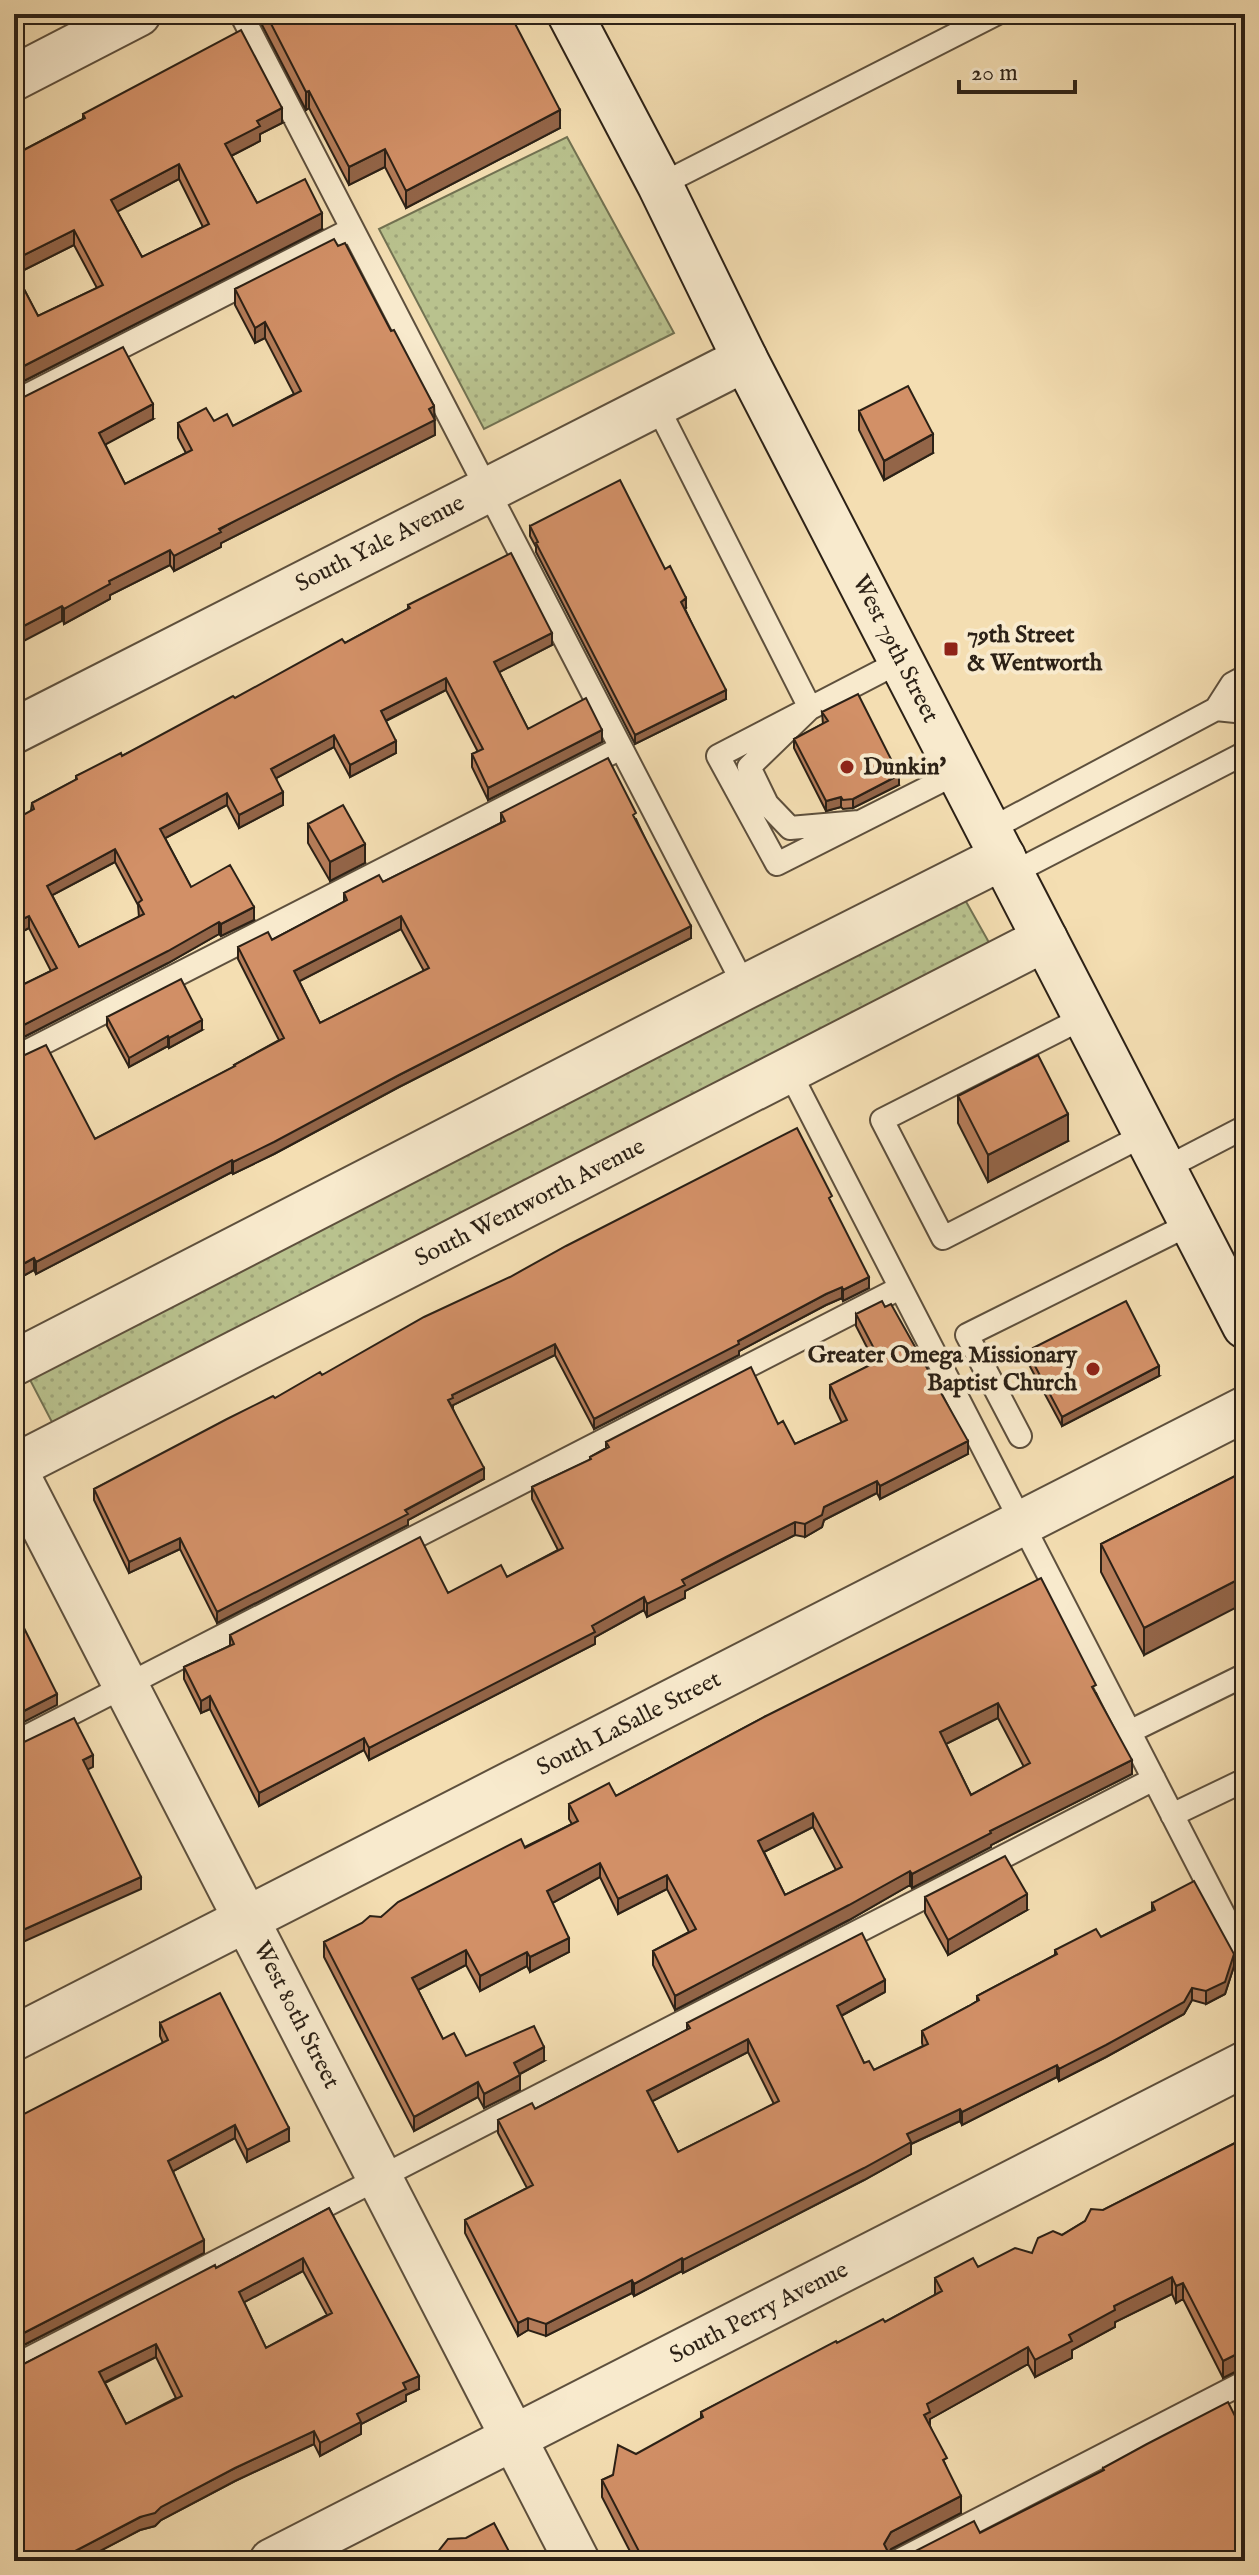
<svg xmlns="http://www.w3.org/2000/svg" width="1259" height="2575" font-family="'IM FELL English',serif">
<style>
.grass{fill:url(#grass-dots);stroke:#727252;stroke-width:2}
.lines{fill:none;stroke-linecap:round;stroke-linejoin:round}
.lane-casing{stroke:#5e503d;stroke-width:26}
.street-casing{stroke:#5e503d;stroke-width:48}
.secondary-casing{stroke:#2c2116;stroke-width:48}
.lane{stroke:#f8eacd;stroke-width:22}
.street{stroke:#f8eacd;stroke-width:44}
.secondary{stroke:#f8eacd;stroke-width:44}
.wall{fill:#b57c59;stroke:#2c2116;stroke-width:2;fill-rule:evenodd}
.shaded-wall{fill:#936548;stroke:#2c2116;stroke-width:2}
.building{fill:#d29067;stroke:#2c2116;stroke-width:2;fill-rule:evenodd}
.poi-dot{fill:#8f2418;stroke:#f8eacd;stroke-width:3}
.labels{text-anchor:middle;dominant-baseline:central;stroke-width:8;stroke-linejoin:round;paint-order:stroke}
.street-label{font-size:24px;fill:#2c2116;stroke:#f8eacd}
.poi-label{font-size:24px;font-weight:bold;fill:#2c2116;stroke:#f8eacd;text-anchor:start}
</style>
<defs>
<pattern id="grass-dots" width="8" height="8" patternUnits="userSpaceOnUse" patternTransform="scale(2)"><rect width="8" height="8" fill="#b9c28e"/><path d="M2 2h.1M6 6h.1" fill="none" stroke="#9fa67a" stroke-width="1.8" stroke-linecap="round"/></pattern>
</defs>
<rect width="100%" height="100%" fill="#f4deb2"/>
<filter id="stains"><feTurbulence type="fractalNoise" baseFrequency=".0025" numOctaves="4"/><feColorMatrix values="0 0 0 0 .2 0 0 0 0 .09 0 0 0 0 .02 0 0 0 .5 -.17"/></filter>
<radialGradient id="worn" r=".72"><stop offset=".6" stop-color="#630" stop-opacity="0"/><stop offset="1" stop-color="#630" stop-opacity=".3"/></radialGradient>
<path class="grass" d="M567,137L674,333L484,429L379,229Z
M964,898L991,946L54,1426L28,1376Z"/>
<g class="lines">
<g class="lane-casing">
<path id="lane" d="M241,14L745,987
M660,185L996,14
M14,402L352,229
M656,404L810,708L749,767L767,804L790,828L859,822
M901,661L718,756L777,864L959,772
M1216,709L1245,712
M989,830L1216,709L1232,684L1245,677
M1011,874L1245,753
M1085,1017L882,1120L943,1238L1146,1134
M14,1058L621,748
M789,1071L1245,1956
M1164,1169L1245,1127
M1020,1436L967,1335L1192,1223
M1129,1732L1245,1675
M14,1743L900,1288
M1172,1815L1245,1780
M14,2366L1154,1779
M898,2561L1245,2382"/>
</g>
<g class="street-casing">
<path id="street" d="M14,78L138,14
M14,731L745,359
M14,1363L745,987L1003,857
M14,1467L1045,939
M14,1469L577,2561
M14,2038L1245,1409
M272,2561L1245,2064"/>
</g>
<g class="secondary-casing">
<path id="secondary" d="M570,14L660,185L745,359L1245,1326"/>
</g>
<use href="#lane" class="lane"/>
<use href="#street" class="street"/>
<use href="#secondary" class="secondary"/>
</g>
<path class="wall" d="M260,14H510L560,128L406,208L385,167L349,185L309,108L306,110L260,21Z
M83,114L282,123L260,134V141L231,156L257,203L322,229L14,386V144L20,152L83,119ZM179,179L203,227L142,257L117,211ZM74,245L97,288L38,316L16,274Z
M338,246L391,331L434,406L435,435L221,543V547L174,571L170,565L110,595V599L64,624L14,399L153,419L105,444L125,484L186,453L178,438V423L214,421L233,426L294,394L265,338L255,343L235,305V289Z
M859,411L933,453L884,480L859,430Z
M530,526L686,608L685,609L726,699L635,744L536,552V547L530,536Z
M408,605L552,645L499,672L528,729L602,742L488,800L472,767V754L478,752L446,690L386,721L396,753L350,777L334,747L276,778L283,805L239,828L227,805L165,838L191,887L254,920L221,936L219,934L168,963L14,1042V989L51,971L29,928L14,936L32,803L76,780V776L122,756L345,643L408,609ZM115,862L138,905L139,917L79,947L52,895Z
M822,712L899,785L853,808L843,809L841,807L826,811L794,748V739L823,724Z
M501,813L636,819L691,938L399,1087L274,1154L233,1174L232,1172L36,1274L34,1270L14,1281V1060L95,1139L234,1067V1065L279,1040L238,959V947L272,940L344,902V893L383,882L501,824ZM401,929L424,971L320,1023L299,981Z
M308,824L365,863L330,881L308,843Z
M107,1017L202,1030L169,1048L168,1046L129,1067L107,1026Z
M958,1096L1068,1141L988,1182L958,1123Z
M832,1205L869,1288L843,1301L842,1298L826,1305L739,1351V1355L594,1429L555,1355L453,1405V1409L484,1479L408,1520V1525L217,1623L180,1549L129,1573L94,1500V1489L322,1375Z
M856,1314L968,1454L880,1499L877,1493L824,1520L822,1527L805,1537L795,1535L726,1569L685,1591V1598L647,1617L644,1610L595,1637V1644L369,1760L364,1750L259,1806L210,1709L201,1713L184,1679V1667L230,1646V1635L448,1593L507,1577L558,1550L532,1499V1487L590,1460V1457L606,1448V1442L778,1424L795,1444L842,1423L830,1398V1385L875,1363L856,1326Z
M1027,1351L1159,1376L1062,1426L1027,1361Z
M1245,1471L1144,1655L1101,1572V1544Z
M1096,1693L1132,1774L991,1845V1847L912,1888L910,1885L849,1920L675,2010L653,1965V1951L689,1932L667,1889L618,1914L600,1877L552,1903L569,1952L530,1972L527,1966L480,1991L466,1965L418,1990L443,2039L466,2056L544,2061L520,2074V2090L484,2108L478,2097L414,2131L324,1957V1942L381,1917L572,1824L569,1819V1804L616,1796L766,1716ZM998,1718L1024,1767L971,1795L946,1744ZM813,1827L836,1870L785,1895L764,1852Z
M925,1897L1027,1910L948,1955L925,1913Z
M1152,1903L1234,1966L1225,1994L1206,2004L1192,2000L1184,2014L1106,2057L1059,2081L1057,2077L962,2125L960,2121L911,2144V2154L864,2180L683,2273L682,2271L634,2296L632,2293L546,2336L528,2330L518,2336L465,2233V2220L527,2188L498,2133V2120L535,2109L687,2030V2023L885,1992L841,2016L864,2063L874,2070L923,2046L922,2043V2031L969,2006L977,2001V1996L1055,1955V1950L1101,1937L1152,1911ZM748,2052L774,2104L678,2152L652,2101Z
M160,2023L289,2141L247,2162L235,2138L173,2171L204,2253L14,2350L163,2043L160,2036Z
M1245,2138V2367L1223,2378L1183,2299L1176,2303L1172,2294L1115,2322V2327L1072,2350V2358L1035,2377L1028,2364L930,2419V2426L947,2469L961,2513L891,2549L889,2553L890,2556L897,2558L904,2557L980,2533L1103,2471V2468L1245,2561H635L602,2497V2480L613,2475L701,2419V2412L837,2343L885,2322L935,2295V2278L1032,2253L1103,2210Z
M329,2208L419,2389L406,2395V2401L361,2424V2434L320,2456L314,2444L235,2481L161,2520L155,2526L140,2530L81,2561H14L20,2366L216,2268ZM303,2271L327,2315L266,2348L244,2302ZM156,2357L176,2398L126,2424L105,2383Z"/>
<path class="shaded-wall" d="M309,91V108L306,110V92Z
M282,108V123L260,134V141L225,159V144L257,121Z
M560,110V128L406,208V191Z
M385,149V167L349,185V167Z
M179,164V179L111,215V200Z
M322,213V229L14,386V371Z
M74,230V245L14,275V260Z
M265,322V338L255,343V328Z
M153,404V419L99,448V433Z
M434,406L435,435L221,543V547L174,571V556Z
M933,434V453L884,480V461Z
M170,550V565L110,595V599L64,624V609L109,581Z
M686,598V608L681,611V602Z
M62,606V621L14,646V631Z
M552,633V645L494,675V662Z
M446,678V690L381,723V711Z
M726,690V699L635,744V735Z
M602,730V742L488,800V788Z
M334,735V747L271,781V769Z
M396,741V753L350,777V765Z
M899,775V785L853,808V799Z
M283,792V805L239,828V815Z
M227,793V805L160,841V829Z
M841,797V807L826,811V801Z
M365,844V863L330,881V862Z
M115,849V862L47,898V886Z
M254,907V920L221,936V924Z
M29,916V928L14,936V923Z
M401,916V929L294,984V971Z
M219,922V934L168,963L14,1042V1030Z
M691,926V938L399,1087L274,1154L233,1174V1162L399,1075Z
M202,1020V1030L169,1048V1038Z
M168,1036V1046L129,1067V1058Z
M1068,1114V1141L988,1182V1155Z
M232,1160V1172L36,1274V1262Z
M34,1258V1270L14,1281V1269Z
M869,1277V1288L843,1301V1290Z
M842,1287V1298L826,1305L739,1351V1355L594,1429V1419L826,1294Z
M555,1344V1355L453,1405V1409L448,1400L452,1395Z
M1159,1366V1376L1062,1426V1417Z
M968,1441V1454L880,1499V1486Z
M484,1468V1479L408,1520V1525L217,1623V1612Z
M877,1481V1493L824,1520L822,1527L805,1537V1524L824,1507Z
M795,1522V1535L685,1591V1598L647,1617V1604L682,1580Z
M180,1538V1549L129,1573V1562Z
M1245,1576V1603L1144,1655V1628Z
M644,1597V1610L595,1637V1644L369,1760V1748Z
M57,1694V1705L14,1727V1716Z
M210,1696V1709L201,1713V1701Z
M998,1703V1718L940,1747V1732Z
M364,1738V1750L259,1806V1793Z
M93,1755V1767L83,1772V1760Z
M1132,1760V1774L991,1845V1847L912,1888V1874L990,1831Z
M813,1813V1827L758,1855V1841Z
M600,1863V1877L547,1906V1891Z
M910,1871V1885L849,1920L675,2010V1996Z
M667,1875V1889L618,1914V1899Z
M141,1877V1889L14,1946V1934Z
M1027,1894V1910L948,1955V1940Z
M569,1938V1952L530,1972V1957Z
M466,1950V1965L412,1993V1978Z
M527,1952V1966L480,1991V1976Z
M1234,1954V1966L1225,1994L1206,2004V1991Z
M885,1980V1992L837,2018V2006Z
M1192,1988V2000L1184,2014L1106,2057L1059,2081V2069Z
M748,2039V2052L647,2104V2091Z
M544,2047V2061L514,2077V2063Z
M1057,2065V2077L962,2125V2112Z
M520,2075V2090L484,2108V2094Z
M478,2082V2097L414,2131V2117Z
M960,2109V2121L911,2144V2154L864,2180L683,2273V2260L907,2134Z
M235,2125V2138L168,2174V2161Z
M289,2128V2141L247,2162V2150Z
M204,2240V2253L14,2350V2338Z
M303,2258V2271L239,2305V2292Z
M682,2258V2271L634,2296V2284Z
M1172,2277V2294L1115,2322V2327L1072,2350V2358L1035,2377V2360L1069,2335L1114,2306Z
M632,2280V2293L546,2336V2324Z
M1183,2283V2299L1176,2303V2286Z
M528,2318V2330L518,2336V2323Z
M156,2344V2357L99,2385V2372Z
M1028,2347V2364L930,2419V2428L924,2415L927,2404Z
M1245,2350V2367L1223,2378V2361Z
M419,2376V2389L406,2395V2401L361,2424V2434L320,2456V2443L357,2414L403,2383Z
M314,2431V2444L235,2481L161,2520L155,2526L140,2530L81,2561H56L235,2468Z
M1245,2437V2454L1240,2440Z
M961,2496V2513L891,2549L884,2561V2544L891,2532Z"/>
<path class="building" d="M266,14H510L560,110L406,191L385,149L349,167L309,91L306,92Z
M241,30L282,108L257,121L260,126L225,144L257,203L305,179L322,213L14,371V270L38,316L103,285L74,230L14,260V144L16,143L20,152L85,118L83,114ZM179,164L209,224L142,257L111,200Z
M334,239L338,246L345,243L391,331L394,330L434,406L429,409L435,420L219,529L221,532L174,556L170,550L109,581L110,584L64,609L62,606L14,631V399H20L123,347L153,404L99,433L125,484L192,450L178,423L206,408L214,421L227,414L233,426L301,391L265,322L255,328L235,289Z
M908,386L933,434L884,461L859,411Z
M620,480L665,569L670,566L686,598L681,602L726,690L635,735L536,543L538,542L530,526Z
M511,553L552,633L494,662L528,729L586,698L602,730L488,788L472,754L483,749L446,678L381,711L396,741L350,765L334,735L271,769L283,792L239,815L227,793L160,829L191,887L230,865L254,907L221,924L219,922L168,951L14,1030V989L57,968L29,916L14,923V820L34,809L32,803L77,779L76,776L121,753L122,756L233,696L235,698L342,639L345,643L410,608L408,605ZM115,849L142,900L138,903L144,914L79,947L47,886Z
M858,694L899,775L853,799L843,800L841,797L826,801L794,739L828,721L822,712Z
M608,758L636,813L633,815L691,926L399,1075L274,1142L233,1162L232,1160L36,1262L34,1258L14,1269V1060L46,1045L95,1139L235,1066L234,1065L284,1038L238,947L268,932L272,940L347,900L344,893L379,875L383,882L505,821L501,813ZM401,916L429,968L320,1023L294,971Z
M343,805L365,844L330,862L308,824Z
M181,979L202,1020L169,1038L168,1036L129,1058L107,1017Z
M1038,1055L1068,1114L988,1155L958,1096Z
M797,1128L832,1196L829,1198L869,1277L843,1290L842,1287L826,1294L738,1341L739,1344L594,1419L555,1344L452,1395L453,1398L448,1400L484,1468L405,1510L408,1514L217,1612L180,1538L129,1562L94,1489L227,1419L273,1396L275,1398L320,1372L322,1375L424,1317L510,1277L566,1246Z
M882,1301L885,1307L891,1304L968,1441L880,1486L877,1481L824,1507L822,1515L805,1524L795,1522L726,1557L682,1580L685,1585L647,1604L644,1597L592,1626L595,1632L369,1748L364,1738L259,1793L210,1696L201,1701L184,1667L234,1644L230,1635L420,1537L448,1593L501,1565L507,1577L563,1548L532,1487L591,1459L590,1457L609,1447L606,1442L751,1367L778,1424L783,1421L795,1444L847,1420L830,1385L880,1360L856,1314Z
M1126,1301L1159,1366L1062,1417L1027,1351Z
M1245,1471V1576L1144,1628L1101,1544Z
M1041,1578L1096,1685L1092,1687L1132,1760L990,1831L991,1833L912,1874L910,1871L849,1905L675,1996L653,1951L696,1929L667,1875L618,1899L600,1863L547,1891L569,1938L530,1957L527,1952L480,1976L466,1950L412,1978L443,2039L454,2033L466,2056L534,2026L544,2047L514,2063L520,2075L484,2094L478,2082L414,2117L324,1942L362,1923L370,1916L381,1917L398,1902L521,1839L525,1848L578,1821L569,1804L609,1783L616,1796L766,1716ZM998,1703L1030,1763L971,1795L940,1732ZM813,1813L842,1867L785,1895L758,1841Z
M14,1608L57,1694L14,1716Z
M74,1718L93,1755L83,1760L141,1877L14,1934V1744H20Z
M1005,1856L1027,1894L948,1940L925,1897Z
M1194,1881L1234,1954L1225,1982L1206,1991L1192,1988L1184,2002L1106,2045L1059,2069L1057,2065L962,2112L960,2109L907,2134L911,2142L864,2168L683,2260L682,2258L634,2284L632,2280L546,2324L528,2318L518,2323L465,2220L533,2185L498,2120L532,2103L535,2109L690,2028L687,2023L862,1933L885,1980L837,2006L864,2063L869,2061L874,2070L928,2044L922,2031L969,2006L979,2000L977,1996L1057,1954L1055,1950L1096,1929L1101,1937L1155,1910L1152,1903ZM748,2039L779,2101L678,2152L647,2091Z
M220,1993L289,2128L247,2150L235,2125L168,2161L204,2240L14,2338V2119L168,2040L160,2023Z
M1245,2138V2350L1223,2361L1183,2283L1176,2286L1172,2277L1114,2306L1115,2310L1069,2335L1072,2341L1035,2360L1028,2347L927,2404L930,2412L924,2415L947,2458L943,2460L961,2496L891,2532L884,2544L890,2556L897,2558L904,2557L974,2521L980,2533L1104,2470L1103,2468L1147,2444L1228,2402L1245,2436V2437L1240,2440L1245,2449V2561H644L602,2480L613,2475L618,2445L636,2454L703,2417L701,2412L836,2341L837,2343L883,2319L885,2322L942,2291L935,2278L973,2258L978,2267L1015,2248L1032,2253L1038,2238L1053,2231L1062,2235L1085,2221L1091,2209L1103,2210Z
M329,2208L419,2376L403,2383L406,2389L357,2414L361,2422L320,2443L314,2431L235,2468L161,2507L155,2513L140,2517L56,2561H14V2366H20L215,2265L216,2268ZM303,2258L332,2313L266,2348L239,2292ZM156,2344L182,2396L126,2424L99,2372Z
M494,2523L514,2561H411L413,2558L436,2554L448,2539L466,2538Z"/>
<g class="poi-dot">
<rect x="943" y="641" width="16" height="16" rx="4"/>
<circle cx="847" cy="767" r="8"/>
<circle cx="1093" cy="1369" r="8"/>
</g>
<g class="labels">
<g class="street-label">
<text transform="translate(380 544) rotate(-27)">South Yale Avenue</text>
<text transform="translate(895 649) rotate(63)">West 79th Street</text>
<text transform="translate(530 1203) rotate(-27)">South Wentworth Avenue</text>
<text transform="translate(629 1724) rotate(-27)">South LaSalle Street</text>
<text transform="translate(296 2015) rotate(63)">West 80th Street</text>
<text transform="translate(759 2313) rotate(-27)">South Perry Avenue</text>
</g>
<g class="poi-label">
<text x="967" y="635">79th Street<tspan x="967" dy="28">&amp; Wentworth</tspan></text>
<text x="863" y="767">Dunkin'</text>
<text x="1077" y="1355" text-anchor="end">Greater Omega Missionary<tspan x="1077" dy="28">Baptist Church</tspan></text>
</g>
</g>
<rect width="1259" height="2575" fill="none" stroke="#f4deb2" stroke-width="48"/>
<rect x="16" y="16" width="1227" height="2543" fill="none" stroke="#2c2116" stroke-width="4"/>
<rect x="24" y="24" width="1211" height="2527" fill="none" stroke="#2c2116" stroke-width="2"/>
<path d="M959 80v12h116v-12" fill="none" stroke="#2c2116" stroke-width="4"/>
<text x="971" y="80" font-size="24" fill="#2c2116" stroke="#f8eacd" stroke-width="6" paint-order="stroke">20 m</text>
<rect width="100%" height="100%" filter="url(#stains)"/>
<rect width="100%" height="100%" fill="url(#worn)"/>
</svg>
